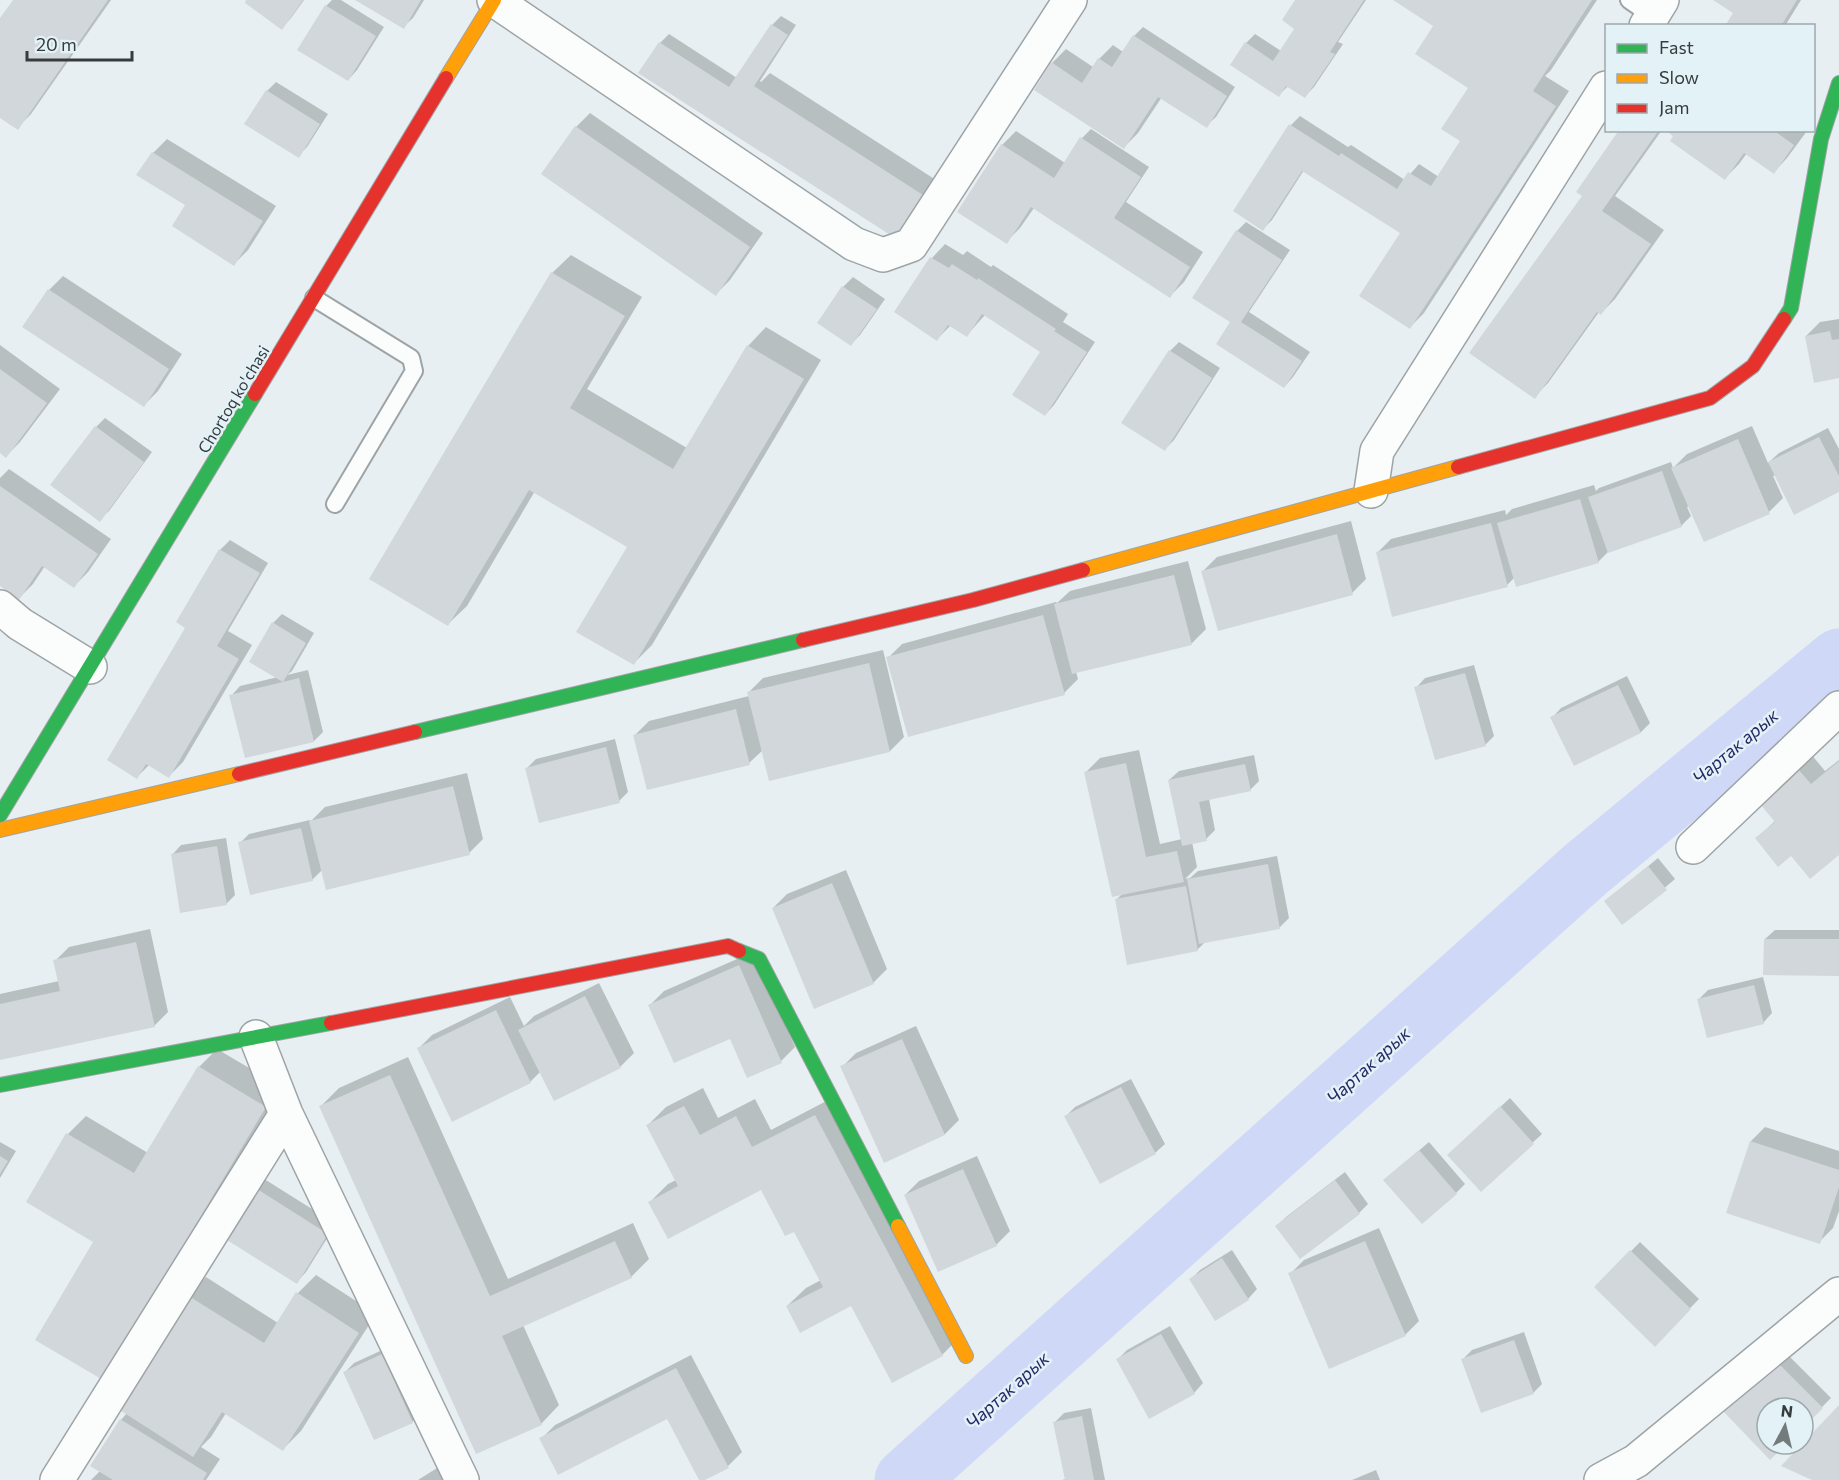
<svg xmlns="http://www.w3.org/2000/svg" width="1839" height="1480" font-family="Commissioner,sans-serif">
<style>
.shadow{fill:#0003}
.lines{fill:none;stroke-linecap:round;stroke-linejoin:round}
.river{stroke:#d0d8f8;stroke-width:63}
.building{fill:#d2d7db}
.lane-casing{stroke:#9ea4a6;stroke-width:20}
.street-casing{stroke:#9ea4a6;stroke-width:36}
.fast-casing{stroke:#9ea4a6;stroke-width:16}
.slow-casing{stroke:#9ea4a6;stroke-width:16}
.jam-casing{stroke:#9ea4a6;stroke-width:16}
.lane{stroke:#fbfdfd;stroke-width:16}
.street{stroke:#fbfdfd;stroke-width:33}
.fast{stroke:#30b455;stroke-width:14}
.slow{stroke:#ff9f0a;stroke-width:14}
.jam{stroke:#e5322d;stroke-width:14}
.labels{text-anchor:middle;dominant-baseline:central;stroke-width:5;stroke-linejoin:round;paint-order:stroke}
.street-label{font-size:16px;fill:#363c3e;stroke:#e3f2f6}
.water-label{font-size:18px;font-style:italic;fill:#262968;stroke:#e3f2f6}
</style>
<rect width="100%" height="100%" fill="#e7eff2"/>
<path class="shadow" d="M14,0H111L31,114L17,128L0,116V21Z
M248,0H304L291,18L282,28Z
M332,0H341L384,27L357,70L348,80L326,6Z
M358,0H424L413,18L403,27Z
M1297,0H1366L1338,42L1343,44L1314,87L1305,96L1288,86L1279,95L1246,43L1255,34L1281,51L1297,28Z
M1396,0H1597L1551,70L1545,76L1569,91L1424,313L1410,327L1402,233L1304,170L1272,220L1263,229L1235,211L1291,125L1300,116L1348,147L1351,145L1405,180L1419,164L1439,177L1462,141L1470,88L1436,26Z
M1716,0H1801L1785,26H1726L1735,12Z
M781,16L796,25L760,81L761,82L770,73L936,180L908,222L894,236L660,43L669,34L737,78L772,25Z
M1143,27L1235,87L1216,117L1206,126L1162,97L1138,133L1124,147L1052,63L1066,49L1093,67L1099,59L1113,45L1123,52L1134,36Z
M276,82L328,114L307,147L298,156L267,91Z
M590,113L763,233L730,280L716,294L543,174L576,127Z
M1091,129L1149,167L1126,202L1203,252L1184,282L1170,296L1034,208L1020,228L1006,242L1002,145L1016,131L1065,163L1082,138Z
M1621,130H1662L1615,196L1664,230L1615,299L1601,313L1599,312L1548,383L1534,397L1584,196Z
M1667,130H1806L1807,131L1787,158L1774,172L1747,153L1739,164L1725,178Z
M167,139L276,206L248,250L234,264L187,205L138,174L153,153Z
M1246,222L1290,250L1249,312L1310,352L1293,377L1284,387L1232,322L1237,231Z
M945,244L963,255L967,251L991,267L993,265L1068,314L1063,322L1095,342L1054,405L1045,415L1042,352L985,315L967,335L951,325L937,339L896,312L932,258Z
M571,255L642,297L587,389L687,448L748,346L766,327L821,360L652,645L634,663L629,546L535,491L467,606L448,624L552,273Z
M63,276L182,354L158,391L144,405L49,290Z
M853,277L885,299L860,335L851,344L819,322L843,287Z
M1839,319V376L1806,336L1820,322Z
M1179,342L1220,368L1174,440L1165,449L1170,351Z
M0,345L60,389L20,442L6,456L0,451Z
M105,418L152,452L109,511L99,520L53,485L96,427Z
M1752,426L1768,463L1779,453L1828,428L1839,449V491L1776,475L1773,476L1783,498L1769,512L1689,506L1687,507L1691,516L1681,526L1608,552L1598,562L1514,578L1507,585L1377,553L1391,539L1505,510L1506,515L1512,509L1594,485L1596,491L1599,488L1671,462L1673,468L1687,454Z
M9,469L111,539L88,572L74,586L45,566L33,584L19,598L0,585V478Z
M1351,521L1366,579L1352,593L1203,571L1217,557Z
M230,540L268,563L228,631L252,645L183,762L169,776L149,765L137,777L186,629L178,621L220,550Z
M1188,561L1206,629L1192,643L1076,672L1078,679L1064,693L888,658L902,644L1056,602L1057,603L1070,591Z
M282,614L314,633L292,671L287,675L308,670L323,732L314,741L231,696L240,686L278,677L273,623Z
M883,650L904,737L890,751L763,750L749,763L635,735L649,721L749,696V692L763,678Z
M1474,665L1494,736L1485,745L1416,688L1425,678Z
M1627,676L1650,723L1641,732L1574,764L1552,718L1561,708Z
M615,739L628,792L619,801L526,769L536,759Z
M1806,748L1825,771L1839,760V853L1791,854L1757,838L1776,820Z
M1139,750L1160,844L1182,839L1169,780L1179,771L1254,755L1259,781L1250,790L1209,799L1215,830L1206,839L1192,842L1197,867L1185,879L1190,878L1198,871L1277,856L1289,918L1280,927L1206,941L1197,950L1116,900L1123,893L1086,772L1100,758Z
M467,773L483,839L469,853L323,869L312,880L240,843L249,834L310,820L311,821L325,807Z
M226,838L235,895L226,904L172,855L181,845Z
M1658,858L1675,879L1623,923L1606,901Z
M846,870L887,969L873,983L815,1007L773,908L787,894Z
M150,929L168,1012L154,1026L0,1059V994L59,981L55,961L69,947Z
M1775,930H1839V975L1765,939Z
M753,952L795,1047L781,1061L731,1037L650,1005L664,991Z
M1763,977L1772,1013L1763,1023L1699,999L1708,990Z
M599,983L634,1053L620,1067L541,1071L530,1082L418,1049L432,1035L510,997L524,1026L534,1016Z
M916,1026L959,1120L945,1134L884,1161L842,1067L856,1053Z
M217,1049L283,1088L103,1378L95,1241L68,1134L86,1116L148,1153L199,1067Z
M408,1057L508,1279L633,1223L649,1259L631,1277L523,1325L559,1405L541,1424L321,1106L339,1088Z
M1131,1079L1165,1144L1155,1153L1066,1116L1075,1107Z
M703,1088L718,1118L755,1099L771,1130L834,1097L960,1337L942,1355L852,1304L787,1306L806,1288L821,1280L795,1230L762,1188L650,1202L668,1184L676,1180L648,1125L666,1107Z
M1510,1098L1542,1134L1481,1190L1458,1146Z
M1765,1127L1839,1151V1211L1833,1228L1819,1242L1728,1212L1751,1141Z
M0,1142L16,1151L0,1178Z
M1429,1142L1465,1184L1456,1193L1395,1171Z
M977,1156L1010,1231L996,1245L939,1270L905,1195L919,1181Z
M1345,1172L1368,1204L1359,1213L1277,1226L1286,1217Z
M261,1177L336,1224L306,1272L297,1282L221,1234Z
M1379,1228L1419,1321L1405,1335L1290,1274L1304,1260Z
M1640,1242L1699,1299L1655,1344L1596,1287Z
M1232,1250L1257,1289L1248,1299L1191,1279L1200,1270Z
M316,1275L376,1314L301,1431L283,1449L226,1413L211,1437L201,1447L220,1459L206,1480H91L100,1471L92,1465L121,1420L127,1413L188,1295L206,1277L278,1323L298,1293Z
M1170,1326L1203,1383L1194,1393L1117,1360L1127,1350Z
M1524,1332L1542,1384L1533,1393L1463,1359L1472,1350Z
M391,1346L421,1413L412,1422L345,1372L354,1363Z
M1783,1350L1831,1398L1803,1426V1408H1767V1444H1784L1770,1458L1723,1409Z
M691,1355L742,1452L728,1466L701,1480L668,1416L541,1439L555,1425Z
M1091,1408L1105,1480H1062L1066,1479L1055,1422L1064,1413Z
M445,1463L456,1480H418Z
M1376,1470L1380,1480H1352Z"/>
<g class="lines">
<path class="river" d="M906,1480L1586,869L1839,660"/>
</g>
<path class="building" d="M13,0H108L18,130L0,118V18Z
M246,0H303L282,30L245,3Z
M355,0H421L404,29Z
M1295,0H1364L1330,52L1335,54L1305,98L1286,86L1279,97L1230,65L1245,42L1273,61L1294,29L1282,20Z
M1393,0H1592L1533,91L1556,106L1410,329L1359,296L1400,233L1302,171L1263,231L1233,211L1289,124L1339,156L1341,153L1397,189L1408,172L1431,186L1460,141L1441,129L1468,88L1415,54L1433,26Z
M1713,0H1797L1781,26H1725L1733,13Z
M325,5L376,36L348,81L297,50Z
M771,24L788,35L754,86L923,195L895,238L638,73L659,42L729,87Z
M1133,35L1227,96L1207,128L1158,97L1124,149L1034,90L1051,62L1082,83L1098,58L1112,67Z
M266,90L320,124L299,158L244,124Z
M575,126L750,247L716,296L541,174Z
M1619,130H1659L1602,211L1651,244L1601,315L1597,312L1535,399L1469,353L1582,196L1576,192Z
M1665,130H1773L1794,145L1774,174L1744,153L1725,180L1670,141L1673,136Z
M1080,137L1141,177L1114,218L1190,267L1170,298L1031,207L1007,244L957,212L1001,144L1054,178Z
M152,152L263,221L234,266L172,226L185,205L136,175Z
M1236,230L1282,260L1241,322L1302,361L1284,388L1216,344L1230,322L1192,298Z
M930,257L949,268L952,264L977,280L978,278L1056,329L1054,331L1087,352L1045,416L1012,395L1040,352L982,314L967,337L948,325L937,341L894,312Z
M551,272L625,316L570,408L673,469L747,345L804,379L634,665L576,632L627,547L529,490L448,626L369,579Z
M842,286L877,309L851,346L817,323Z
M48,289L169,369L144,407L22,327Z
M1830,331L1832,340L1839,339V378L1814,383L1805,336Z
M1169,350L1212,378L1165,451L1121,423Z
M0,369L47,403L6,458L0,453Z
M95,426L144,462L100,522L50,485Z
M1819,437L1839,476V492L1794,515L1768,462Z
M1738,439L1770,514L1704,542L1671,468Z
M1662,471L1682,527L1608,553L1588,497Z
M0,486L98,554L74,588L42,566L19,600L0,586Z
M1580,499L1599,563L1516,587L1497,523Z
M1491,523L1508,587L1392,617L1376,552Z
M1337,534L1353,595L1218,631L1201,571Z
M219,549L260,573L217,646L239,659L169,778L146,764L137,779L107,760L185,628L176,622Z
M1174,575L1192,645L1072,674L1054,604Z
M1043,615L1065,695L908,737L886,657Z
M272,622L306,643L283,682L249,662Z
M869,663L890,752L769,781L747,692Z
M1465,673L1486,746L1435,760L1414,687Z
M299,678L314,742L245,758L229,695Z
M1618,685L1641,733L1574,766L1550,717Z
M736,709L750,765L647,790L633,735Z
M606,747L620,803L539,823L525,768Z
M1791,761L1811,784L1839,761V855L1810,879L1791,856L1778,867L1755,838L1775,822L1752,794Z
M1126,763L1146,857L1177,851L1184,882L1112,897L1084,772Z
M1245,764L1251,791L1199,802L1207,841L1182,846L1168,780Z
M453,786L470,855L326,890L309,821Z
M301,828L313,881L250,895L238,842Z
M217,846L227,905L180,913L171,854Z
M1268,864L1280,929L1199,944L1187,879Z
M1648,866L1667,890L1622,925L1604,901Z
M832,883L874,984L814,1009L772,908Z
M1186,886L1198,951L1127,965L1115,899Z
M1764,939H1839V976L1763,975Z
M136,942L155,1027L0,1060V1004L60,991L53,960Z
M739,965L782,1063L747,1078L730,1039L674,1063L648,1005Z
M1754,985L1764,1024L1707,1038L1697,999Z
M585,996L621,1068L554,1101L518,1030Z
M496,1010L531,1083L452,1122L417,1048Z
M902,1039L945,1135L884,1163L840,1066Z
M198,1066L266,1107L103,1380L35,1340L93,1242L26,1202L66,1133L134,1173Z
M390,1075L490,1296L615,1241L632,1278L502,1336L542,1425L476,1454L319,1106Z
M1121,1087L1156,1154L1100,1184L1064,1116Z
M684,1106L700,1135L736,1116L752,1147L815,1115L943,1356L892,1383L851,1306L800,1333L786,1306L823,1287L794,1232L785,1236L761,1190L668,1239L648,1202L678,1186L646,1125Z
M1500,1106L1534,1144L1481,1192L1447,1155Z
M1750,1141L1839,1170V1187L1820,1244L1726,1213Z
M1419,1150L1457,1194L1422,1224L1383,1180Z
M0,1156L8,1161L0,1174Z
M963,1169L997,1246L938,1272L904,1195Z
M1335,1180L1360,1214L1300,1259L1275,1226Z
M251,1185L328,1234L297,1284L219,1235Z
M1365,1241L1406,1336L1329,1369L1288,1273Z
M1630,1250L1691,1309L1655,1347L1594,1287Z
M1222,1258L1249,1300L1215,1321L1189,1279Z
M296,1292L359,1333L283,1451L222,1412L193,1457L115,1407L187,1295L264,1343Z
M1161,1334L1195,1394L1149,1419L1116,1359Z
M1514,1340L1534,1394L1481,1413L1461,1359Z
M382,1354L413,1423L374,1440L343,1372Z
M1773,1358L1823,1408L1803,1428V1408H1767V1444H1786L1770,1460L1721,1409Z
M676,1368L729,1468L705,1480H699L667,1419L558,1475L539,1438Z
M1839,1405V1480H1812L1781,1466Z
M1082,1416L1094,1480H1065L1053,1422Z
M120,1419L207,1473L203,1480H113L90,1466Z"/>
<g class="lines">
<g class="lane-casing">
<path id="lane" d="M1629,0L1652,16
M314,298L411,358L414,371L335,504"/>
</g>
<g class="street-casing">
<path id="street" d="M494,0L854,244L883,255L911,245L1070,0
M1646,26L1662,0
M1371,491L1377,451L1606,88
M0,607L20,624L90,667
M1693,847L1839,708
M256,1037L286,1114L462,1480
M57,1480L286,1114
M1601,1480L1636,1461L1839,1294"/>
</g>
<g class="fast-casing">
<path id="fast" d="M1784,319L1791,308L1821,139L1839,83
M415,732L803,640
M0,815L255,394
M739,951L759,959L898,1226
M0,1085L331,1023"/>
</g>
<g class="slow-casing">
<path id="slow" d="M446,78L494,0
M1083,570L1458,467
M0,830L239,774
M898,1226L966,1356"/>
</g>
<g class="jam-casing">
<path id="jam" d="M255,394L446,78
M1458,467L1710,398L1753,366L1784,319
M803,640L973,600L1083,570
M239,774L415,732
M331,1023L728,946L739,951"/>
</g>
<use href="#lane" class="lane"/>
<use href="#street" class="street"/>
<use href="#fast" class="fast"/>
<use href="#slow" class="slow"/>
<use href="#jam" class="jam"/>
</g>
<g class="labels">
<g class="street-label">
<text transform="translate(233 399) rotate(-59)">Chortoq ko'chasi</text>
</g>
<g class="water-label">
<text transform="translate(1735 746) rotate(-40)">Чартак арык</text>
<text transform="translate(1368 1065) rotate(-42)">Чартак арык</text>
<text transform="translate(1007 1390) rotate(-42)">Чартак арык</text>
</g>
</g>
<rect x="1605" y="24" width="210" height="108" fill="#e3f2f6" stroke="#9ea9ac" stroke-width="1.5"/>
<rect x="1617" y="44" width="30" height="9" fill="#30b455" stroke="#9ea9ac" stroke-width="1.5"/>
<text x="1659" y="54" font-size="18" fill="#363c3e">Fast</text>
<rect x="1617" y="74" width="30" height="9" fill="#ff9f0a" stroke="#9ea9ac" stroke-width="1.5"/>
<text x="1659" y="84" font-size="18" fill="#363c3e">Slow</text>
<rect x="1617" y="104" width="30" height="9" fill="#e5322d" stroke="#9ea9ac" stroke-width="1.5"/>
<text x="1659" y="114" font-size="18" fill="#363c3e">Jam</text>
<g transform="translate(1785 1426) rotate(7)"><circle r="28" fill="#e3f2f6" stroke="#9ea9ac" stroke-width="1.5"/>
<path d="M0-4.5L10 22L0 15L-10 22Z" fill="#747b7d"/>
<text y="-9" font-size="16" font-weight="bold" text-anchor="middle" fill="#363c3e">N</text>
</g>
<path d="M27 51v9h105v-9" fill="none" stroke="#363c3e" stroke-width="3"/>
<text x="36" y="51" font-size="18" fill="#363c3e" stroke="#e3f2f6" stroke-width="4.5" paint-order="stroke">20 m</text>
</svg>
